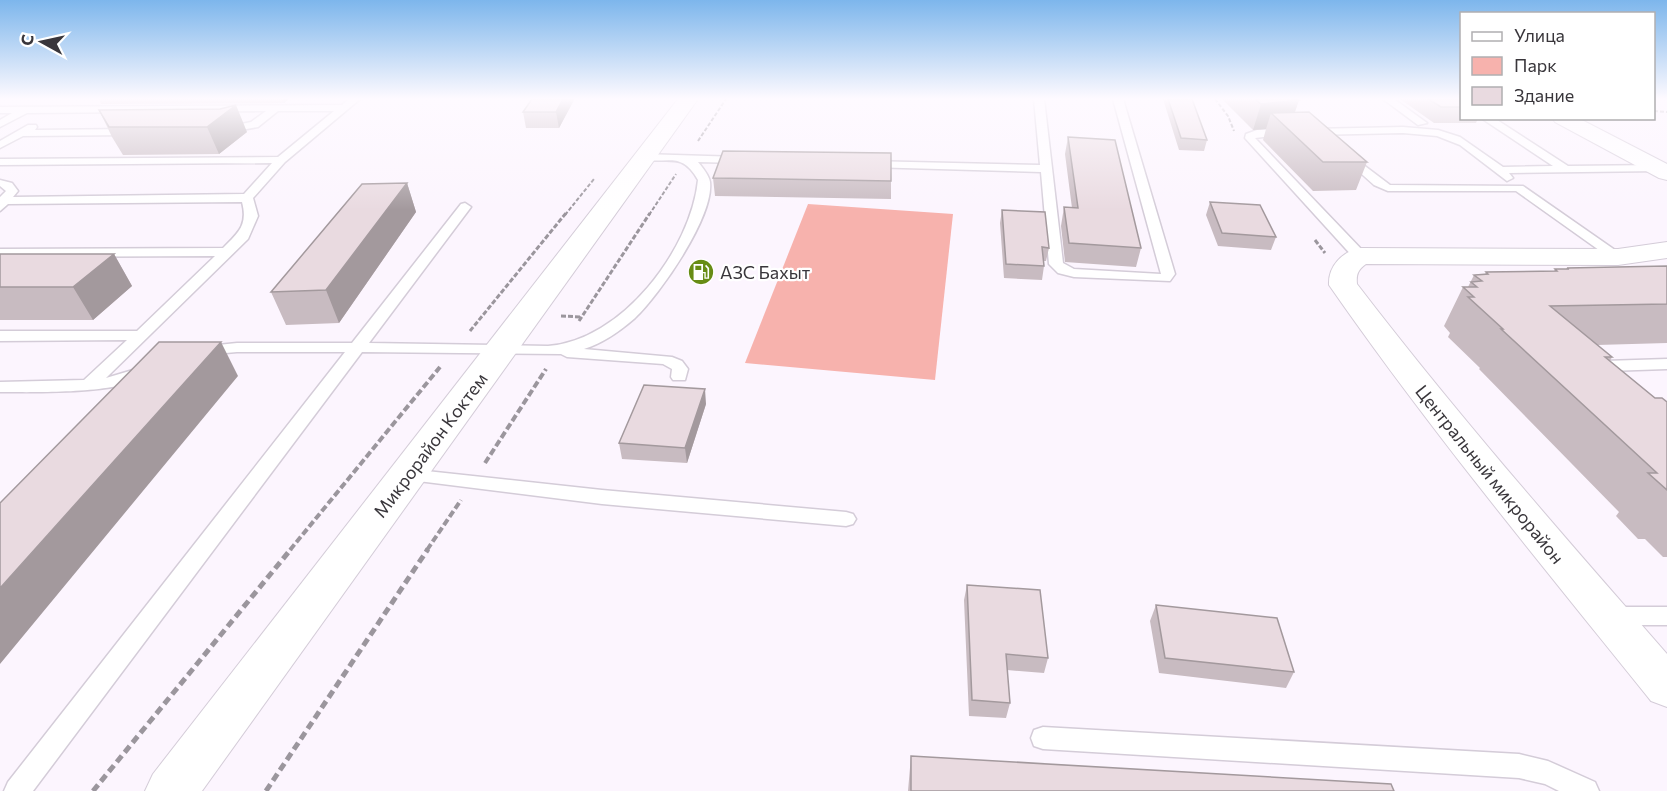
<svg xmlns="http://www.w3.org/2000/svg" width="1667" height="791" font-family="Commissioner,sans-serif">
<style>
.green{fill:#f7b2ad}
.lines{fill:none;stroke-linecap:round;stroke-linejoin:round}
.lane-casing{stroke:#d4ccd8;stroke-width:3}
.street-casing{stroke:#d4ccd8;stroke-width:2}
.secondary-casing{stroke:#d4ccd8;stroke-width:2}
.path-far3{stroke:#9b969d;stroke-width:2;stroke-dasharray:4 2;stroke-linecap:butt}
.path-far2{stroke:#9b969d;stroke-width:3;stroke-dasharray:5 2;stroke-linecap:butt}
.path-far1{stroke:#9b969d;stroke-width:4;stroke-dasharray:7 3;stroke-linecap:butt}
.path{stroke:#9b969d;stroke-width:5;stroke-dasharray:8 4.5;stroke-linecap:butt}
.lane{fill:#fff;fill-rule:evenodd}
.street{fill:#fff;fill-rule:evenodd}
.secondary{fill:#fff;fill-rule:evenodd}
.wall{fill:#c8bbc1}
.shaded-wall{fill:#a3999d}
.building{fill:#e9dae0;stroke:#a3999d;stroke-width:1.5}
.labels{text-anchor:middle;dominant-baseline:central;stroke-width:4.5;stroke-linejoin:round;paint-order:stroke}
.poi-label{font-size:18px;fill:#39363b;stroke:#fff;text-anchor:start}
.street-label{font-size:18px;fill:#39363b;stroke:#fff}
</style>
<rect width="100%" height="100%" fill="#fcf5fe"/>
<path class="green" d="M808,204L953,214L935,380L745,363Z"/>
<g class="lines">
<g class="lane-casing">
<path id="lane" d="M349,99H360L285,162L253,198L258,216L248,239L106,378L143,367L151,372C132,395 30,392 0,392V382L84,380L127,340L0,341V331H137L215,256L0,257V249L223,248C239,232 248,225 242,202L8,204L0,211V197L6,191L0,186V180L12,183L18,191L13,197L244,194L272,163L0,165V159L278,157L334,111H278L258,127L225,133L221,132V128L251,122L266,111L27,113L0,127V120L12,113H0V107L342,105Z
M1034,99H1044L1063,263L1074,269L1161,274L1113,99H1123L1175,274L1170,281L1074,277L1058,273L1049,264L1041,172L868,167L862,164L868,161L1040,165Z
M1383,99H1394L1427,123L1418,125Z
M1481,118H1494L1568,166L1659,165L1665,168L1659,171L1509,173L1513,178L1507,181L1460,145L1437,136L1403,133L1312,135L1307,132L1312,129L1403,127L1438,130L1460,137L1503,167L1553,166Z
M28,125H36L37,127L35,130L130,129L135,132L130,135L23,136L0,148V141Z
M1286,129L1290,130V134L1255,138L1365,253L1367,256L1365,259H1355L1245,138L1246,134L1257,130Z
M643,154L740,157L745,160L740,163L698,162C702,167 709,175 710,182C714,217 660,294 635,318C620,331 603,343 584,349L672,357L682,361L688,369L685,380H673L671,377L672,369L663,364L567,357L561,354L362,352L33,791H4L8,782L345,352H237L203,355L195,350L198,347L237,343H352L461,204L465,203L471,207L369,343L548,346C621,341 691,250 698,180C681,150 667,165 639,159L638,157Z
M1349,154L1390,185L1523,186L1625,257L1618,261L1613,260L1516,191H1388L1374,185L1345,159L1344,157Z
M1667,359V369L1608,371L1610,375L1608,378H1596L1592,370L1598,363L1604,361Z
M408,469L602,490L846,512L853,514L856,519L853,524L846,526L602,504L402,479L399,475L402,471Z
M1612,607H1667V625H1612L1604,622L1601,616L1604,610Z
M1043,727L1519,754L1548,761L1595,782L1599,791H1559L1545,784L1519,778L1043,749L1034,746L1031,738L1034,730Z"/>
</g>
<g class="street-casing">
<path id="street" d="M1552,118H1578L1667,164V180L1659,178L1555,122Z
M1667,242V258L1618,265L1366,264C1358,270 1356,274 1357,284C1455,412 1561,533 1667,654V707L1651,701C1541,564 1429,429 1329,285C1328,266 1342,252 1360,248L1618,249Z"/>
</g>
<g class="secondary-casing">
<path id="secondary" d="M678,99H698L202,791H145L153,774Z"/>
</g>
<path class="path-far3" d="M1215,99L1228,116L1234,131
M1654,111L1667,112
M698,141L726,99
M565,215L594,179
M649,215L676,174"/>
<path class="path-far2" d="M1315,240L1325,253
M561,316L581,317
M579,321L650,213
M470,331L566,213"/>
<path class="path-far1" d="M485,463L546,369
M290,550L440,367
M427,550L461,500"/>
<path class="path" d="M93,791L291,549
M266,791L428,549"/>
<use href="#lane" class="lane"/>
<use href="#street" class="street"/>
<use href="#secondary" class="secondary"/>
</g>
<path class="wall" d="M99,99H289L284,103L101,104Z
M1163,99H1192L1207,140L1204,151L1179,150Z
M1222,99H1298L1299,100L1295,112L1367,162L1356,190L1313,191L1263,140L1266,129L1253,130Z
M1400,99H1461V118H1478L1476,123H1434Z
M574,100L559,128H526L523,112Z
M99,110L247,132L219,154L123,155L112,137Z
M1068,137L1141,248L1136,267L1065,262L1061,226L1064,207L1072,208L1065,154Z
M713,178L891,181V199L715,196Z
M407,183L416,212L339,323L286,325L271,292Z
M1210,202L1276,237L1271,250L1218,246L1206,215Z
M1002,210L1049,248L1046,261H1044V266L1042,280L1004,278L1000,223Z
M0,254H114L132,286L93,320H0Z
M1667,266V343L1597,345L1612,357L1610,361L1655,398L1667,402V557H1663L1645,539H1638L1616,516L1619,512L1479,369L1480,368L1448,337L1450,333L1444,326L1463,287H1468L1474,275L1485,274L1486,272L1554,271L1555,269H1566L1567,268Z
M706,404L687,463L622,459L619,443Z
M967,585L1048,658L1044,673L1007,670L1010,703L1006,718L969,716L964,600Z
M1156,605L1294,672L1286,688L1159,673L1150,621Z
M911,756L1394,791H908Z"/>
<path class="shaded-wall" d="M282,99H289L284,103Z
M563,99H574V100L559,128L556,112Z
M1299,100L1290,126L1271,113L1266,129L1253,130L1261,104Z
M236,105L247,132L219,154L207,127Z
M407,183L416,212L339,323L326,290Z
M114,254L132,286L93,320L73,287Z
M221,342L238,376L0,664V588Z
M705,389L706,404L687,463L685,448Z"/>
<path class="building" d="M532,99H563L556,112H523Z
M1168,99H1192L1207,140L1181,138Z
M1255,99H1298L1299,100L1261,104Z
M1428,99H1461V107H1441Z
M236,105L207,127H109L99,110L220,109Z
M1309,112L1367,162H1323L1271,113Z
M1068,137L1115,140L1141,248L1069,243L1064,207L1078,208Z
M723,151L891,153V181L713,178Z
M407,183L326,290L271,292L362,184Z
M1210,202L1260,205L1276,237L1222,233Z
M1002,210L1045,212L1049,248L1042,247L1044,266L1006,264Z
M0,254H114L73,287H0Z
M1667,266V304L1550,306L1612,357H1605L1655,398H1662L1667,402V490L1648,473H1657L1501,329H1503L1468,297H1474L1463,287H1477L1471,282L1482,281L1474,275L1488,274L1486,272L1557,271L1555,269H1569L1567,268Z
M159,342H221L0,588V503Z
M644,385L705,389L685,448L619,443Z
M967,585L1040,590L1048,658L1006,654L1010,703L972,700Z
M1156,605L1277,618L1294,672L1165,658Z
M911,756L1391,784L1394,791H911Z"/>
<linearGradient id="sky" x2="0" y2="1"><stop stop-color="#7db6ec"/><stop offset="0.47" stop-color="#fefaff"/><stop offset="1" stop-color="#fefaff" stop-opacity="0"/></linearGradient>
<rect width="1667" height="210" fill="url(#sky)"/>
<defs>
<g id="fuel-disc" transform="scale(1.35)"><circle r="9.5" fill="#678c15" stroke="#fff"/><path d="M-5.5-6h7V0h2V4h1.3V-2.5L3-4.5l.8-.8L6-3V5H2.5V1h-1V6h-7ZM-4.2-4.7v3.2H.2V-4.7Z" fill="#fff"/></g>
</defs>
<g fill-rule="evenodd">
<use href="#fuel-disc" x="701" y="272"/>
</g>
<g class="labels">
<g class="poi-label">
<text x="720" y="272">АЗС Бахыт</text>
</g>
<g class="street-label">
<text transform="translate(430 445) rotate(-53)">Микрорайон Коктем</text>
<text transform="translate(1490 474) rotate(51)">Центральный микрорайон</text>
</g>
</g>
<rect x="1460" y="12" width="195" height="108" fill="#ffffff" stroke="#b0afb1" stroke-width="1.5"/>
<rect x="1472" y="32" width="30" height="9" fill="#ffffff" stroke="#b0afb1" stroke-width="1.5"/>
<text x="1514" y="42" font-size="18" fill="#39363b">Улица</text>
<rect x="1472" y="57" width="30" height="18" fill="#f7b2ad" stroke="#b0afb1" stroke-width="1.5"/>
<text x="1514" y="72" font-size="18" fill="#39363b">Парк</text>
<rect x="1472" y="87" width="30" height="18" fill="#e9dae0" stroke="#b0afb1" stroke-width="1.5"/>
<text x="1514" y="102" font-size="18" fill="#39363b">Здание</text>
<g transform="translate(42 42) rotate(278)" stroke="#ffffff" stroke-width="4.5" paint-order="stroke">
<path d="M0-4.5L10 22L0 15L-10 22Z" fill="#39363b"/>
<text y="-9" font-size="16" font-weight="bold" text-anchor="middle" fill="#39363b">С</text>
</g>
</svg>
